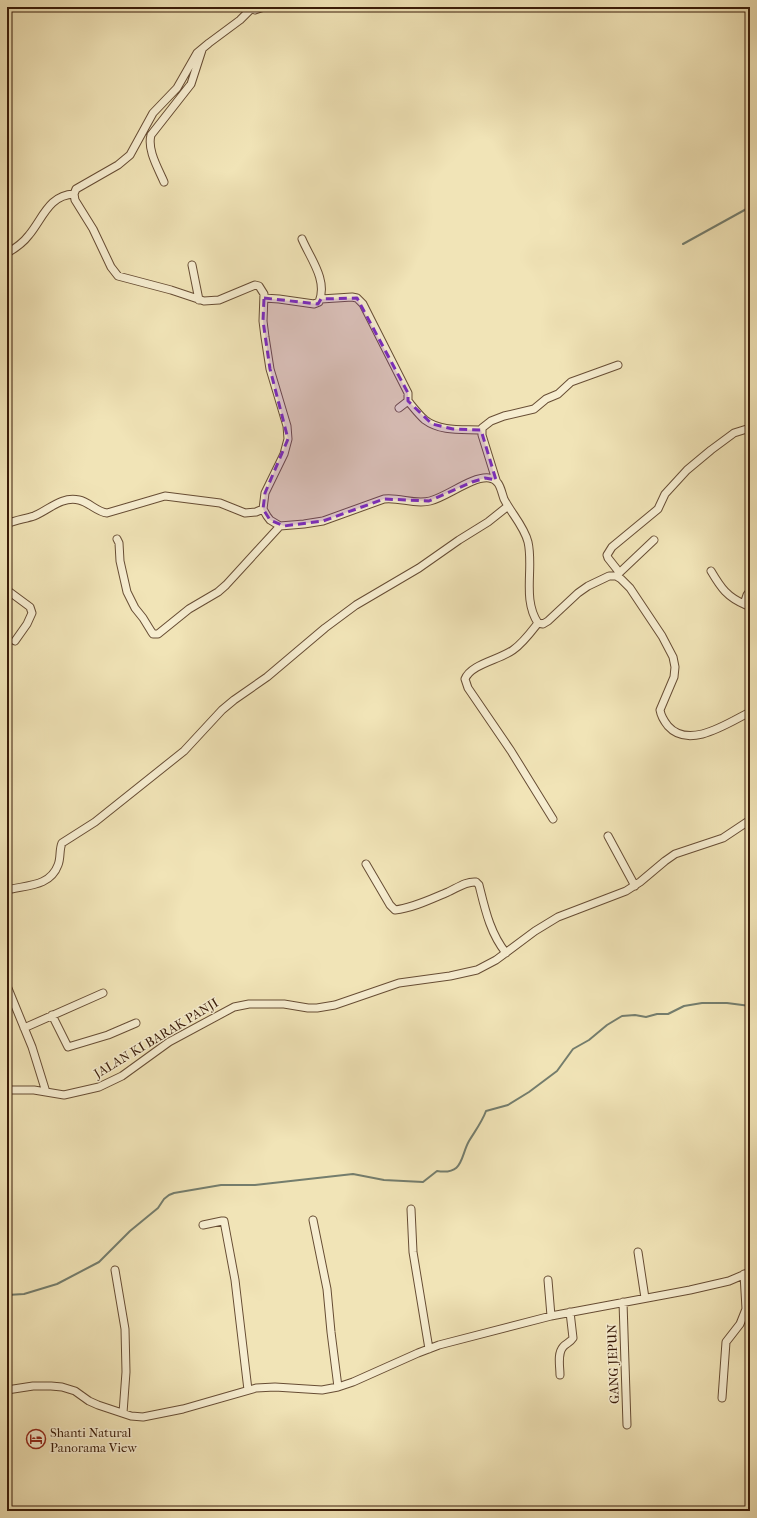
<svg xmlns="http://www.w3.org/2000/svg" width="757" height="1518" font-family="'IM FELL French Canon',serif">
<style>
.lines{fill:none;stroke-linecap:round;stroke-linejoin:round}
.stream{stroke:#747d6d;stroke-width:2}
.minor-casing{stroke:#674d34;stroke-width:9}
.minor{stroke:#f6edd0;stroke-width:7}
.marked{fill:#7b2cbf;fill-opacity:0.2;stroke:#7b2cbf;stroke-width:3;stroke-dasharray:8 5;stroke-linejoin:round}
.labels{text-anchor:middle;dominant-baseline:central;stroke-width:3;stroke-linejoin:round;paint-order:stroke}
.street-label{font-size:13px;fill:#391b08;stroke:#f6edd0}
.poi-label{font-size:13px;fill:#391b08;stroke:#f6edd0;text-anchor:start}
</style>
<rect width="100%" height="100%" fill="#f1e4b7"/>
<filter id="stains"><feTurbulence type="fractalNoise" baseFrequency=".005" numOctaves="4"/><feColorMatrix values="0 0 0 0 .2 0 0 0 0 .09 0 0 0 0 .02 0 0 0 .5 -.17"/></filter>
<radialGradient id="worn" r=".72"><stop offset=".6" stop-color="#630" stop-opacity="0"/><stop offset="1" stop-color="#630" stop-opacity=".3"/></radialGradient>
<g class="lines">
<path class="stream" d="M683,244L750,207
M7,1295L24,1294L57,1284L99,1262L130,1231L158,1208L164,1199L169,1195L174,1193L221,1185H255L353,1174L384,1180L423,1182L437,1171C464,1175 460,1157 469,1141C475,1131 482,1122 486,1111L508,1105L529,1092L557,1071L573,1049L589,1040L607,1025L622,1016L635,1015L646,1017L657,1014H668L684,1006L702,1003H727L750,1006"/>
<g class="minor-casing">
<path id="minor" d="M250,7L255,10L264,7
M251,9L240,20L209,43L197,53L177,88L153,113L130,155L118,165L76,189L74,194L75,200L93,229L111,267L118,276L171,290L204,301L219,300L255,285L259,286L264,294L263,321L265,337L270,369L287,426L288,439L284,454L265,493L263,509L267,516L270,520L280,526L304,524L323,521L384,499C400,497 414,505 430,501C447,497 472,476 489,478C500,479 501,491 504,499C511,513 524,526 528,542C534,568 522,599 538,623L543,624L548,621L578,593L588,586L609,576H616L621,579L630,588L662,636L673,657L675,667L674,677L660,710C661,716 664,721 668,726C689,750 728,723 750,712
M164,182C158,168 147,150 151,135L191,84L202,50
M7,253C16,248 23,243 29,235C43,218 49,195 74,194
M192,265L199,300
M264,298L279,299L314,304L319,302C328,280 310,258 302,239
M321,299L352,297L357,298L363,304L408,393V401L399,408
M408,401C413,407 419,415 425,420C441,432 463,429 481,430
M496,480L482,435V428L491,421L504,416L534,409L546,399L558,394L571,382L618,365
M7,524C15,520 25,519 34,516C49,510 61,496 79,500C89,502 97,512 107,513L165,496L220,503L245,513L256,512L263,509
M117,539L119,543L120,561L127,592L135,608L143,618L151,631L153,634H158L189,609L218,592L226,585L280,526
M711,571C721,588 727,597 746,605
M619,572L608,558L607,555L612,547L658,509L665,494L687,470L711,450L734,433L750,428
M616,576L654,540
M7,590L30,607L32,613L27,624L15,641
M750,591L747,595L745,601L750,608
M538,623C531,632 523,643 513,650C499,660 471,664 465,679L468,688L511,751L553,819
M608,836L635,886
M366,864L390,905L395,910C413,908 431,899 448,892C457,888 466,881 476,882L479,885C485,909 490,933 506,953
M7,890C26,885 50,887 58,865C61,858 59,850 62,843L95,822L184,751L222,710L234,700L267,677L325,628L356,605L419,568L459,540L488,522L508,506
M7,986L32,1047L46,1092
M52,1015L68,1047L108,1035L136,1023
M24,1028L103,993
M7,1090H34L64,1095L99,1087L122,1076L169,1042L234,1007L249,1004H284L308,1008H317L335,1005L399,983L450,976L477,970L496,960L535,931L558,917L626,891L640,882L665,861L675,854L723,838L750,820
M411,1209L413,1252L429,1349
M313,1220L327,1289L331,1332L338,1387
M203,1225L222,1221H224L235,1280L248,1390
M638,1252L645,1298
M115,1270L125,1329L126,1372L123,1413
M548,1280L551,1316
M623,1302L627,1425
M560,1375C560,1366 557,1354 563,1347C566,1343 570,1343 573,1338L570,1312
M7,1390L33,1386H51L62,1387L75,1391L89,1401L98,1405L131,1416L143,1417L183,1409L256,1388L275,1387L322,1390L338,1387L353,1382L418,1353L439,1345L551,1316L690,1290L729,1281L750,1272
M722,1398L726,1342L740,1324L746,1309L744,1274"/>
</g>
<use href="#minor" class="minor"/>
</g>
<path class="marked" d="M264,298L318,304L321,299L357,298L408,393V401L432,424L453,429L481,430L496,480L485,478L472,482L429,501L384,499L323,521L284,526L270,520L263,509L265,493L288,439L270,369L263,321Z"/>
<defs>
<g id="hotel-ring" transform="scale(1)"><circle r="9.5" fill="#f6edd0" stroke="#8f2418" stroke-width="1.5"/><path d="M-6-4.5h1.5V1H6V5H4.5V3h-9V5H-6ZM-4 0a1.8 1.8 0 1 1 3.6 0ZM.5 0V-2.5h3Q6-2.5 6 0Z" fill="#8f2418"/></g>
</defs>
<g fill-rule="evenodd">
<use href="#hotel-ring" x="36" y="1439"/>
</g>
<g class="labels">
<g class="street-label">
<text transform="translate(156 1038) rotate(-31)">JALAN KI BARAK PANJI</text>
<text transform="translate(613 1364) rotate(-92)">GANG JEPUN</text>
</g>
<g class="poi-label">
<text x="50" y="1432">Shanti Natural<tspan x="50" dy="15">Panorama View</tspan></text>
</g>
</g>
<rect width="757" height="1518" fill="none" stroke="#f1e4b7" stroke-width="24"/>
<rect x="8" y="8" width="741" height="1502" fill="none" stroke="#391b08" stroke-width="2"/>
<rect x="12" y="12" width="733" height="1494" fill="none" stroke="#391b08"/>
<rect width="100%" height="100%" filter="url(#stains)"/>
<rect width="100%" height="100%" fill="url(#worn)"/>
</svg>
